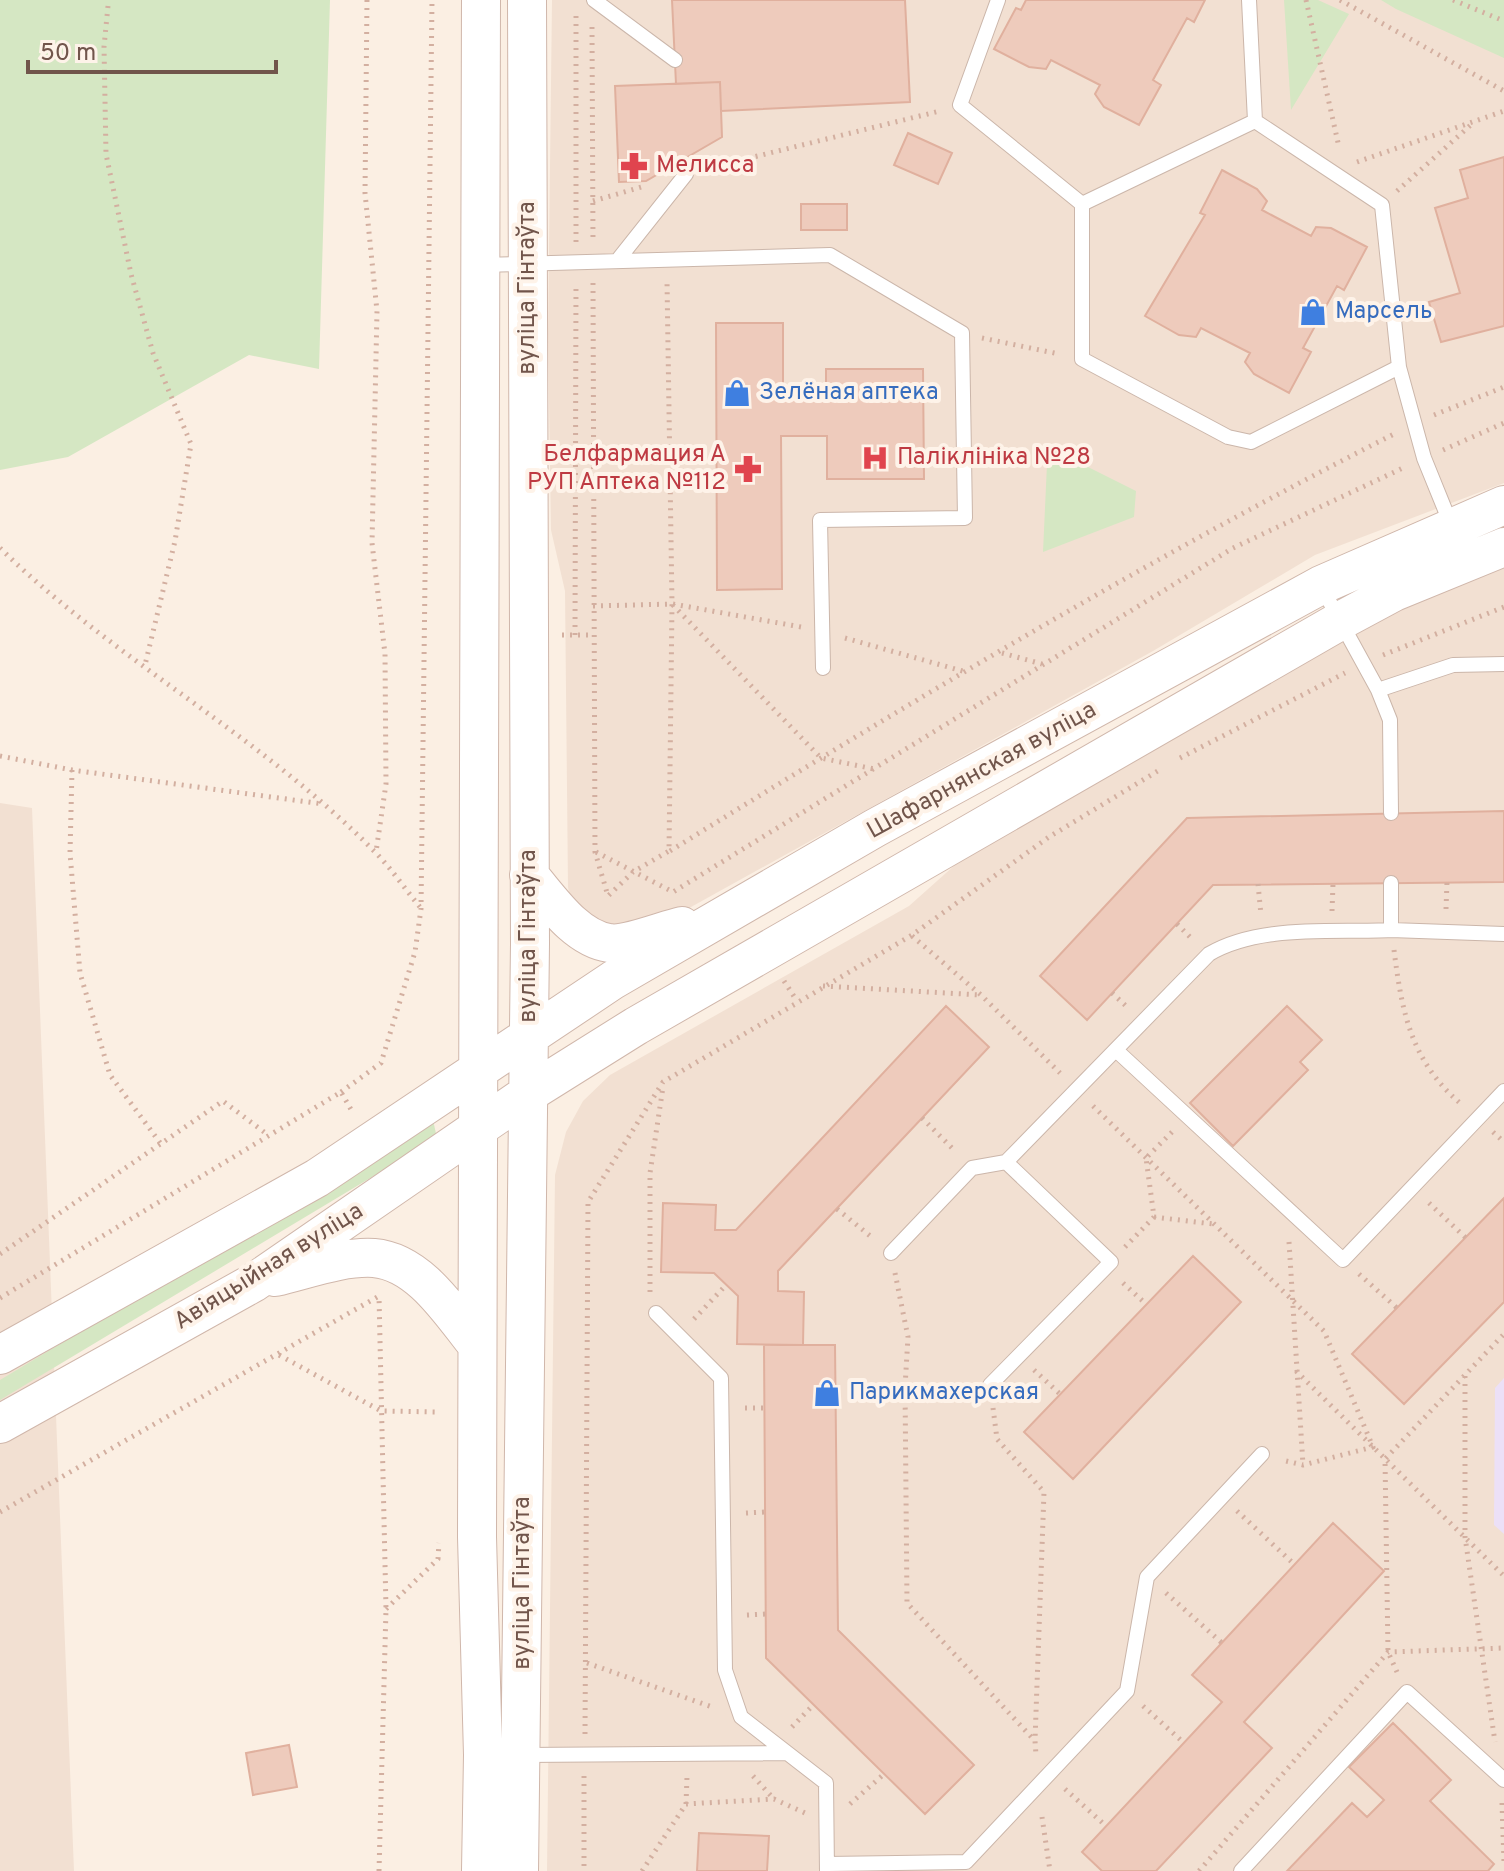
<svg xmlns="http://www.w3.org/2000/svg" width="1504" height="1871" font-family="Overpass,sans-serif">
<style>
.residential{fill:#f2e0d2}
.education{fill:#ece0f7}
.green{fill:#d5e7c3}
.building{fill:#eecbbc;stroke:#e0b09e;stroke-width:2}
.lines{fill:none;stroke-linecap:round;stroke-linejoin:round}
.lane-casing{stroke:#cbb6aa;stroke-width:16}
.secondary-casing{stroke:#d0b7ab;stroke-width:40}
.path{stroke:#d3afa0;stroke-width:5;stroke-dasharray:2 6;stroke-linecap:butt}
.lane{stroke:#fff;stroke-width:14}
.secondary{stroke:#fff;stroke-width:38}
.labels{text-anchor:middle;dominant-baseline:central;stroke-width:8;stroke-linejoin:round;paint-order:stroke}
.health-label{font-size:24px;fill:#be3a42;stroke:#fef3e9;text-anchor:start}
.street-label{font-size:24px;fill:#71554b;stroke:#fef3e9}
.shop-label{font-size:24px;fill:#366cbe;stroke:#fef3e9;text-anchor:start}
</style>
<rect width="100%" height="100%" fill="#fbefe3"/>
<path class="residential" d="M552,0H1504V483L1315,555L1153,651L673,917L617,932L570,900L568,887L565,591L551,530L548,334Z
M1504,558V1871H547L555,1175L566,1132L583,1101L610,1075L909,906L983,840L1329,643Z
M0,803L32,808L74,1871H0Z"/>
<path class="education" d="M1504,1378V1534L1494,1525L1495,1388Z"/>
<path class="green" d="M0,0H330L319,369L249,355L68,457L0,470Z
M1284,0H1318L1349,14L1291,110Z
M1381,0H1504V58L1396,9Z
M1064,455L1136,491L1134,517L1043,552L1047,464Z
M433,1120L437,1138L0,1400V1380Z"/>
<path class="building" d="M672,0H905L910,102L721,111L720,82L676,84Z
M1026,0H1205L1194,22L1187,18L1153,80L1161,85L1139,125L1104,107L1095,94L1100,85L1051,60L1046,69L1029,67L994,49L1016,8L1021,10Z
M720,82L722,137L646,181L619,182L615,86Z
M908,133L952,153L938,184L894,165Z
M1504,157V326L1441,342L1429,302L1460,293L1435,208L1468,198L1460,170Z
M1222,170L1257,189L1267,201L1262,210L1311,236L1316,227L1331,228L1367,247L1344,290L1337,286L1303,348L1311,352L1289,393L1254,374L1245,362L1250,353L1201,328L1196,337L1179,335L1145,316L1205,215L1200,213Z
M801,204H847V230H801Z
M716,323H783V399H826V369H923L924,479H827V436H781L782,589L717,590Z
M1504,811V882L1213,885L1087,1020L1040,976L1187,818Z
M946,1006L989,1047L778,1271V1291L804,1292L803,1345L737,1344L738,1296L714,1273L661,1272L663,1203L716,1205L715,1230H736Z
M1287,1006L1322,1040L1300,1062L1308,1070L1233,1146L1190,1103Z
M1504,1198V1302L1404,1404L1352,1354Z
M1193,1256L1241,1302L1073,1479L1024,1432Z
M764,1345H835L838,1630L974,1765L925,1814L766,1658Z
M1333,1523L1384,1571L1244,1722L1272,1748L1156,1871H1102L1082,1852L1222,1702L1192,1675Z
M1393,1723L1451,1780L1430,1801L1494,1864L1488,1871H1287L1352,1803L1367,1817L1384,1800L1349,1767Z
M289,1745L297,1787L253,1795L246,1753Z
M699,1833L769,1836L767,1871H697Z"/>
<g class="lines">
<g class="lane-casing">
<path id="lane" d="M594,0L675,60
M998,0L960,105L1082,204
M1249,0L1255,121
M617,261L686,174
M481,265L830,255L962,333L965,518L820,520L823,668
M1399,367L1251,442L1228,437L1082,359V204L1255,121L1382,205L1399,367L1424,458L1452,527
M1321,586L1378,690L1390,720L1391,813
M1378,690L1453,665L1504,664
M1391,930L1504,934
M1117,1051L1343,1260L1504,1091
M891,1253L972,1168L1006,1162L1209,954C1260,924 1333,933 1391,930V883
M656,1313L721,1378L725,1670L741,1717L826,1783L827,1871
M990,1385L1111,1262L1006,1162
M523,1755L785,1753
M827,1864L966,1862L1127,1691L1147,1577L1262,1454
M1241,1871L1407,1692L1504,1780"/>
</g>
<g class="secondary-casing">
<path id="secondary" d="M481,0L477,1537L483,1755L481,1871
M529,875C550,899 575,938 609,943C625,946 664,930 682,926
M275,1277C306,1270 342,1256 374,1258C420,1262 451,1313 477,1345
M0,1355L317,1178L613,980L875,828L1321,585L1504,505
M0,1424L253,1283L529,1093L636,1026L1340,621L1394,592L1504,547
M519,1871L530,943L527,0"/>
</g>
<path class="path" d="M367,0L365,193L377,311L372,543L385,654L386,784L376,852
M1306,0L1339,147
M1340,0L1504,91
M1453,0L1504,21
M108,6L104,47L106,154L131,274L153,353L191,444L175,541L145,665
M592,27L593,241
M1357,162L1504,111
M709,168L940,111
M1397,191L1473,123
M593,201L645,186
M576,242V16
M593,283L595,852L608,896L633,872L669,851L672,604L667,281
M982,338L1059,354
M1434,415L1504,387
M1443,450L1504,423
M0,548C114,660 261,736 374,851C391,868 405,889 420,907
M673,604L801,627
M593,606L672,604L821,758L874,769
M562,635H593
M575,635L576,284
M845,638L966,672
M1002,653L1042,664
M1383,655L1504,607
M0,756L72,770L323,804
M1180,758L1345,673
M72,770L70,853L80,973L110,1075L161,1144
M670,851C907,704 1147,559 1396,433
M596,852L673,892L1233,548L1405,467
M1258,884L1261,915
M1446,909L1447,882
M1332,911L1333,884
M1177,924L1193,940
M912,936L981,995L1060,1073
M1394,950C1402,1013 1411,1061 1461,1104
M784,981L797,1001
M823,986L981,995
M1112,993L1126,1006
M341,1092L381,1063L415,952L421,909L432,0
M1093,1106L1324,1331L1373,1447L1303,1465L1282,1460
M922,1118L955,1151
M1493,1132L1504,1142
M1429,1203L1466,1238
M837,1209L874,1239
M1154,1217L1213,1224
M1289,1242L1303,1465
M1125,1247L1154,1217L1146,1158L1172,1132
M0,1254L223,1101L268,1135
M895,1273L908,1337L905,1387L907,1603L1035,1741L1036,1755
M1359,1274L1397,1308
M1123,1283L1146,1304
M650,1292V1173L663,1087
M0,1298L341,1092L353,1113
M694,1319L726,1285
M279,1355L381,1411L439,1412
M1034,1370L1060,1394
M1296,1371L1504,1576
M1465,1376V1537L1495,1742
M905,1387L967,1386
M745,1408H764
M993,1408L997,1439L1044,1492L1035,1740
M1237,1511L1295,1565
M0,1512L379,1296
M746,1513L765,1512
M1166,1593L1222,1643
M386,1609L438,1559L439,1543
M747,1615L766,1614
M587,1663L715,1708
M1397,1672L1388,1652L1385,1459L1504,1334
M1143,1706L1184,1743
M792,1727L814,1704
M585,1734L588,1202L663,1082L912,935L1049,837L1161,769
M584,1776V1871
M753,1776L773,1798
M1065,1789L1106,1826
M1502,1803L1504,1862
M686,1804L687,1777
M850,1804L884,1774
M1042,1817L1050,1871
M379,1871L386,1609L379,1296
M642,1871L686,1804L774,1799L805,1813
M1199,1871L1388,1652L1504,1648"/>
<use href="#lane" class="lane"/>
<use href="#secondary" class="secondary"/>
</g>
<defs>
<g id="pharmacy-bare" transform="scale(2.16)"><path d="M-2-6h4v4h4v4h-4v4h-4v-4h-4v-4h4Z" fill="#e0444e" stroke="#fef3e9" stroke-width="2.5" paint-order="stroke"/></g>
<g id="shop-bare" transform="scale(2.16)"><path d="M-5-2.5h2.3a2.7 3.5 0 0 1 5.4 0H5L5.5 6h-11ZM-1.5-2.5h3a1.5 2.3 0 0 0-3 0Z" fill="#3f7fe0" stroke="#fef3e9" stroke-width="2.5" paint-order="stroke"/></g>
<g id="hospital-bare" transform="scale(2.16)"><path d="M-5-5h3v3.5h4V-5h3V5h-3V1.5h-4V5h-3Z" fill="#e0444e" stroke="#fef3e9" stroke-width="2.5" paint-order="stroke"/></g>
</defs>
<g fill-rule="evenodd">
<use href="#pharmacy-bare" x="634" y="166"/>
<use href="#shop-bare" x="1313" y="312"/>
<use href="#shop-bare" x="737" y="393"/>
<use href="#hospital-bare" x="875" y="458"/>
<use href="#pharmacy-bare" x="748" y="469"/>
<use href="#shop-bare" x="827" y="1393"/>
</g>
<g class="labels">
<g class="health-label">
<text x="656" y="166">Мелисса</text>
<text x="726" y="455" text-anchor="end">Белфармация А<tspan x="726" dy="28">РУП Аптека №112</tspan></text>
<text x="897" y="458">Паліклініка №28</text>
</g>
<g class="street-label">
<text transform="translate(528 288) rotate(-90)">вуліца Гінтаўта</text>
<text transform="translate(982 771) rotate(-29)">Шафарнянская вуліца</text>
<text transform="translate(529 936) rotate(-90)">вуліца Гінтаўта</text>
<text transform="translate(269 1267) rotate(-32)">Авіяцыйная вуліца</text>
<text transform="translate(523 1583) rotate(-90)">вуліца Гінтаўта</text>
</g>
<g class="shop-label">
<text x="1335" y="312">Марсель</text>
<text x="759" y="393">Зелёная аптека</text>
<text x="849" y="1393">Парикмахерская</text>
</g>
</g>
<path d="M28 60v12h248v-12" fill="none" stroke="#71554b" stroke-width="4"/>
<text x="40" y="60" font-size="24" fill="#71554b" stroke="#fef3e9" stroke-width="6" paint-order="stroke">50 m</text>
</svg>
